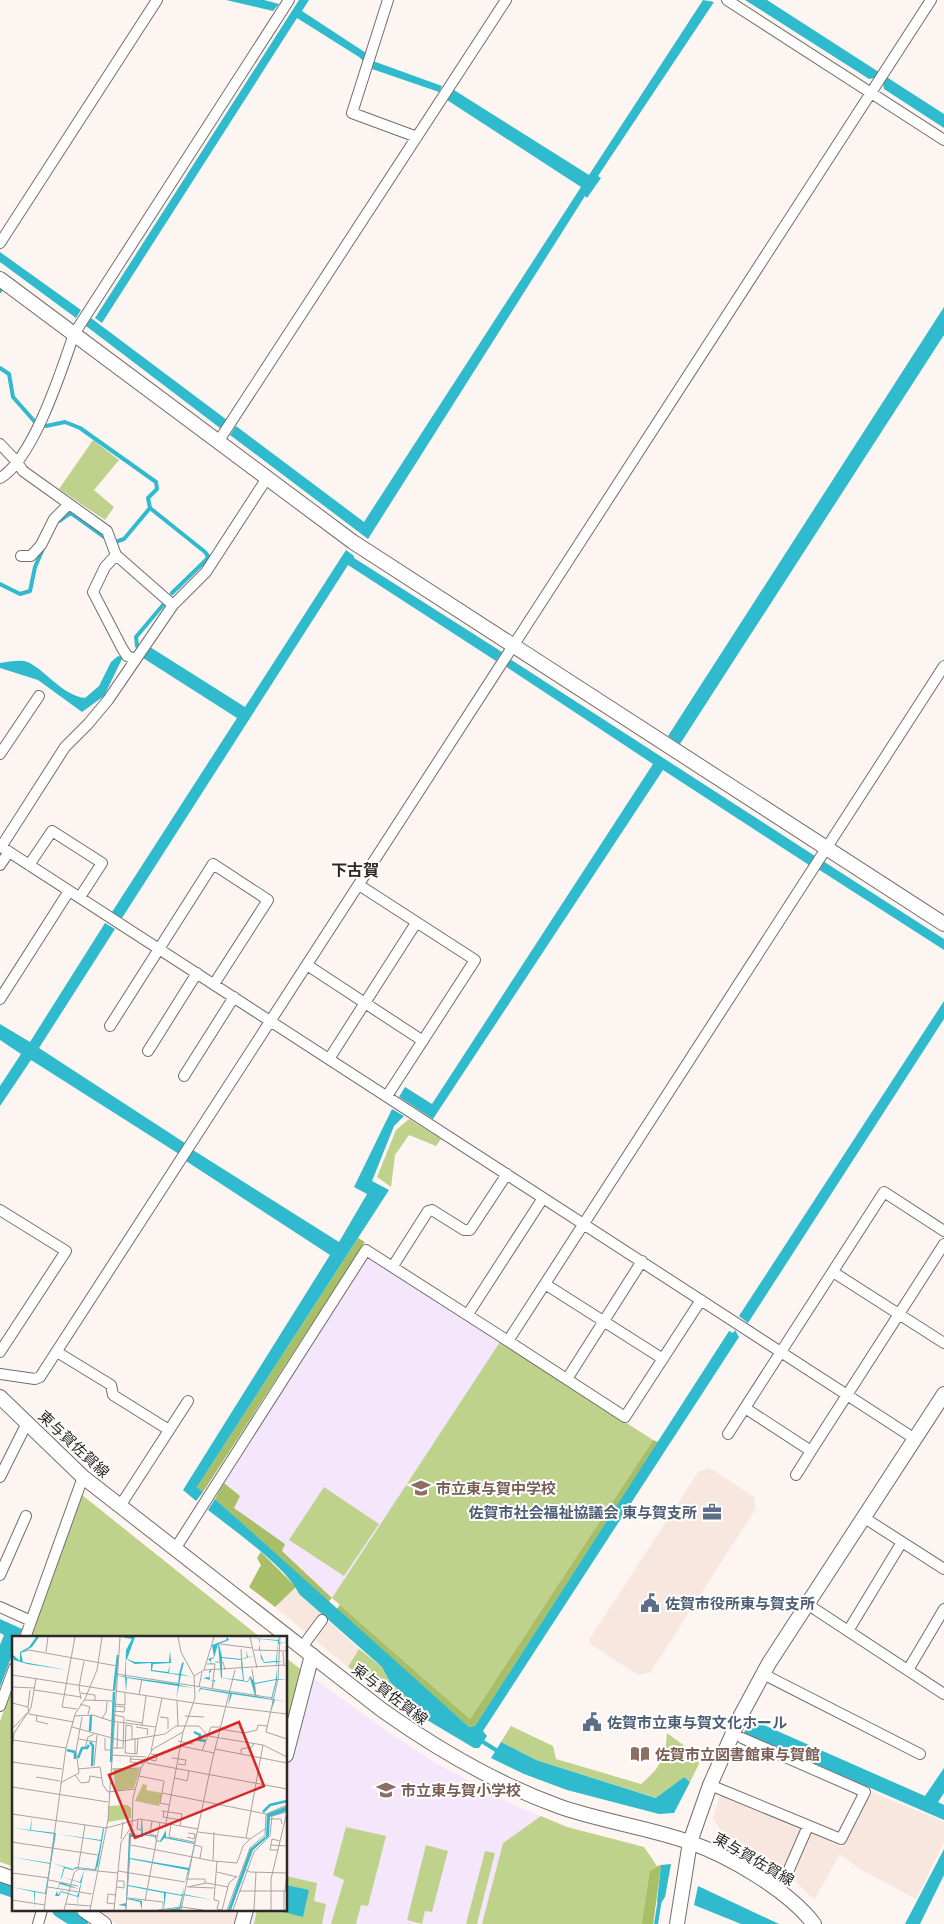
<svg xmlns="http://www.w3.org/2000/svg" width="944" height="1924" font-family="Ubuntu,'Noto Sans JP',sans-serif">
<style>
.built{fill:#f7e7df}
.industrial{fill:#f5e7fb}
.green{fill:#bfd28c}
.forest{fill:#a8be67}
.water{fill:#2fbbcd}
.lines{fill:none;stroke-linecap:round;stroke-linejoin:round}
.stream{stroke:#2fbbcd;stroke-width:4}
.canal{stroke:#2fbbcd;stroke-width:14}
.street-casing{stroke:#756e6a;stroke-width:12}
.secondary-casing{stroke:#756e6a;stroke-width:16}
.street{stroke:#fff;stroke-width:10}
.secondary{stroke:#fff;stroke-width:14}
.labels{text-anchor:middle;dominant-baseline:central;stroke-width:4;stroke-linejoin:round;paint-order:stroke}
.street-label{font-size:15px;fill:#2b2827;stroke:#fff}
.education-label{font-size:15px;font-weight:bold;fill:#785e54;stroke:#fff;text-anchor:start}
.service-label{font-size:15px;font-weight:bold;fill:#4e5e75;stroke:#fff;text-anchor:start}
.neighbourhood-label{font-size:16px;font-weight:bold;fill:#2f2926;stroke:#fff}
.inset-river{fill:none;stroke:#2fbbcd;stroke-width:2.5}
.inset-road{fill:none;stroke:#a9a3a0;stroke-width:1}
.view{fill:#d62828;fill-opacity:0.15;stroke:#d62828;stroke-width:2.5}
.inset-edge{fill:none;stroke:#2b2827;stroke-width:2.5}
</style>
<rect width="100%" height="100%" fill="#fdf5f1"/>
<path class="built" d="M710,1468L754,1497L756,1508L650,1673L638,1675L590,1644L589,1640L699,1471Z
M296,1587L299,1594L359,1649L348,1667L275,1607Z
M721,1792L842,1847L872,1792L944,1822V1842L916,1899L858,1868L840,1854L814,1900L784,1870L761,1853L722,1833L713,1818Z
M99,1910H240L236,1924H117Z"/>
<path class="industrial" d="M367,1257L653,1440L340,1605L217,1493Z
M312,1677L374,1722L434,1762L514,1805L567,1827L644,1847L657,1866L661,1865L653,1924H247L251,1910H286V1774Z"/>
<path class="green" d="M93,440L119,460L94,490L114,507L105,520L59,489Z
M409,1119L441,1139L436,1146L409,1135L395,1155L391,1187L377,1177L396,1130Z
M500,1342L653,1440L470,1719L332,1598Z
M324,1487L379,1524L344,1576L289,1540Z
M82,1495L261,1638H30Z
M359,1649L382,1667L390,1682L423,1712L427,1720L411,1713L348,1667Z
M286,1658L303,1671L286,1735Z
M14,1684V1867L0,1862V1721Z
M511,1726L553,1746L556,1759L641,1784C661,1767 665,1759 667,1733L697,1755L699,1764L690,1782L684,1777L657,1798L536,1760L501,1742Z
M541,1816L567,1827L644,1847L657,1866L661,1865L653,1924H482L503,1843Z
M346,1827L386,1836L368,1906L361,1905L356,1924H331L344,1880L333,1875Z
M426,1845L448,1851L432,1912L425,1911L422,1924L407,1920Z
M485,1851L495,1853L477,1924H466Z
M286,1876L317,1883L314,1901L326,1904L322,1924H254L257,1910H286Z"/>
<path class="forest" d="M358,1238L365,1242L203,1492L197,1487Z
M653,1440L658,1442L475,1726L469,1727L336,1610L340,1605L470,1719Z
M224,1483L240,1496L234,1508L285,1544L282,1551L332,1598L328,1602L215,1499Z
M261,1552L296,1587L275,1607L249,1587L261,1565L257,1558Z
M661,1865L653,1924H642L650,1871Z"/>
<path class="water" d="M226,0H264L279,4L273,11Z
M299,0H309L302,11L366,53L373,61L442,86L439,92L372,69L359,57L297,18L102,323L95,318Z
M703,0L714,2L598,176L601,178L587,198L585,196L368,539L230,435L236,426L364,522L581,187L447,100L454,90L589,175Z
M745,0H767L944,114V128L884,89L883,83L874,78L869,79Z
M0,252L81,310L76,318L0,262Z
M944,307V335L680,744L668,736Z
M91,318L227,420L220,428L86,326Z
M346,550L354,556V558L502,652L496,661L348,565L122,918L112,912L237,718L143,658L150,647L245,707Z
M118,656L123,657L104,696L82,712L38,680L0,668V663C8,662 16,660 24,661C42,665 60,695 85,698L99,686L111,662Z
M510,659L815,856L809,865L663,770L433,1119L399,1097L405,1087L432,1104L653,764L505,666Z
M823,861L944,939V950L818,869Z
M105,923L115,929L39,1048L185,1143L179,1154L31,1060L0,1106V1086L21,1054L0,1040V1024L30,1042Z
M944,1001V1019L748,1323L739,1316Z
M392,1109L404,1116L394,1126L372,1181L389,1190L197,1487L203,1492L196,1501L183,1490L330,1255L186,1161L193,1150L339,1242L367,1194L354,1187Z
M735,1330L739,1337L483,1731L487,1736L479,1748H474L427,1720L423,1712L390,1682L382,1667L299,1594C288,1568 232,1529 208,1510L215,1499L469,1727L475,1726L729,1331L733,1333Z
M0,1619L22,1629L18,1638H14V1650L0,1687V1645L4,1635L0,1633Z
M750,1719L925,1796L944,1768V1793L938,1802L944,1805V1820L744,1733Z
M501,1742L536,1760L656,1798L684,1777L690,1782L674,1813L659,1814L567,1790L524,1774L491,1758Z
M944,1849V1875L920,1924H905Z
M671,1864L665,1897L661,1903L657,1902L661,1865Z
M286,1885L309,1890L303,1917L275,1910H286Z
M698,1886L779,1924H741L694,1905Z"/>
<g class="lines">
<path class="stream" d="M0,291L1,289
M0,368L9,374L13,397L35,422
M46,426L65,422L80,428L156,482L157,489L148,498L150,508
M59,521L69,514H72L104,537
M118,541L124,539L150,508L205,552L208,556L206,560L172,593
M0,584L20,594L30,591L35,567L43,549
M137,646L136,637L163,605
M480,1740L499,1752
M656,1924L660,1899"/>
<path class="canal" d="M0,1886L14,1891
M59,1910L81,1924"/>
<g class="street-casing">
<path id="street" d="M388,0L352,113L417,137
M727,0L944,140
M0,243L157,0
M218,442L506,0
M0,444L17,462L23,471L107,531L116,555L173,605
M0,478C33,460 62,369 74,334L289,0
M116,555L105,567L93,592L122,648L127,656L136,659
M21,556H31L41,545L54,519L68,505
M0,754L39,696
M0,846L915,1439
M1,847L65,747L88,724L108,700L173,605L206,572L267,478
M0,865L9,852
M29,865L52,831L102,863L80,897
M359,885L475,960L387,1096
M307,965L423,1041
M0,999L69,891
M110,1026L213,864L268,900L214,984
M148,1051L197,973
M329,1059L416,923
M184,1076L234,997
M0,1210L66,1251L0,1352
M393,1266L428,1211L432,1210L464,1230H470L507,1174
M833,1272L944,1343
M545,1284L663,1359
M468,1314L543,1198
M508,1341L625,1417L701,1300
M57,1352L111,1385L113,1395L169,1430
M0,1374L35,1379L40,1377L931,0
M567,1379L642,1261
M745,1408L811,1451L944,1244
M728,1434L884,1192L944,1231
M796,1475L811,1451
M0,1477L27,1423
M120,1506L188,1401
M863,1517L944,1569
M175,1549L366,1250L508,1341L944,666
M0,1575L26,1516
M807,1604L944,1694
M0,1607L31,1621
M848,1631L902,1542
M25,1638L83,1477
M302,1647L322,1620
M908,1670L944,1609
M763,1674L920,1754
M0,1706L14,1668
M710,1785L841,1839L865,1792L742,1738
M780,1890L808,1826
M38,1924L42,1910"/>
</g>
<g class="secondary-casing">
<path id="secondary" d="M0,279L353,542L944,924
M0,1397L83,1477L382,1710C437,1749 495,1783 558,1806C600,1821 646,1827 689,1842C729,1856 788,1890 814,1924
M286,1755L312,1655
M0,1874L14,1879
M84,1910L104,1924
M242,1924L246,1910
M677,1924L690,1842L710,1785L741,1715L769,1663L944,1394"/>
</g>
<use href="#street" class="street"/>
<use href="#secondary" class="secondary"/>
</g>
<defs>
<g id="school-bare" transform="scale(1.5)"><path d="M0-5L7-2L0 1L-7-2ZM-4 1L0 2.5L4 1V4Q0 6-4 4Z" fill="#8d6e63" stroke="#fff" stroke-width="2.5" paint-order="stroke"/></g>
<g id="office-bare" transform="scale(1.5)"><path d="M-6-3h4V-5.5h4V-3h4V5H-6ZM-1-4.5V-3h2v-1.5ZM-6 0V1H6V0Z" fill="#5c6f8a" stroke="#fff" stroke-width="2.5" paint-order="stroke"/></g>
<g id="civic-bare" transform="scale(1.5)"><path d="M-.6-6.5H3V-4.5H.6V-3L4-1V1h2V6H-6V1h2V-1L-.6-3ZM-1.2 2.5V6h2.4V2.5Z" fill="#5c6f8a" stroke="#fff" stroke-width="2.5" paint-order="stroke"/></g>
<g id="library-bare" transform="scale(1.5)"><path d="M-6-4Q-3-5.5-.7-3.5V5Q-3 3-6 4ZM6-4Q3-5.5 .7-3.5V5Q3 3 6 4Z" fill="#8d6e63" stroke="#fff" stroke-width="2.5" paint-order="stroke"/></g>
</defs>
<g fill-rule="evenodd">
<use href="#school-bare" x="421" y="1488"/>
<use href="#office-bare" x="712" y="1512"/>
<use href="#civic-bare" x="650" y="1603"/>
<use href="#civic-bare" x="592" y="1722"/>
<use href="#library-bare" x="640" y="1754"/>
<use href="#school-bare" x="386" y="1790"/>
</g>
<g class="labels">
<g class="street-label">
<text transform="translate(74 1444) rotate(43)">東与賀佐賀線</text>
<text transform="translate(390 1694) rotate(37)">東与賀佐賀線</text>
<text transform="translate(754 1859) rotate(30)">東与賀佐賀線</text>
</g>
<g class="education-label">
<text x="436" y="1488">市立東与賀中学校</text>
<text x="655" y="1754">佐賀市立図書館東与賀館</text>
<text x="401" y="1790">市立東与賀小学校</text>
</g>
<g class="service-label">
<text x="697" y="1512" text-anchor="end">佐賀市社会福祉協議会 東与賀支所</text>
<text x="665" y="1603">佐賀市役所東与賀支所</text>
<text x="607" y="1722">佐賀市立東与賀文化ホール</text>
</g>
<g class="neighbourhood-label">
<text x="355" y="870">下古賀</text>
</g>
</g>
<g transform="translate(12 1636)">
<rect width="275" height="275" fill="#fdf5f1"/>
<path d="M101,133H128L122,152L104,155ZM131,148L135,149L134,154L150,157L147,170L123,165ZM115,169L119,172V182L96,186V170Z" fill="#bfd28c"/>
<path d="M24,1H27L20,11L9,17L11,26L55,34L15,28L2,24L0,18L8,25V16L17,11ZM109,1H123L115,23L123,26H157L158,14L159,27L141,28L140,34L156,36L158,28L157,37L167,38L170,27L172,26L169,38L179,41L169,39L167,49L182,52L167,50L164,64L166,50L115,42L114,56L113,41L105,40H113L114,14L120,3ZM114,23L123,28L139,27V35L167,39L166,48L114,41ZM215,1L217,4L207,8L210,21L229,23L235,21L234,14L236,21L242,20L230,23L232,45H236L238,40L243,47L264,43V26L252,27L249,22L243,23L249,22L247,3L224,1L266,4L267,1V7L275,6L266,8L265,25L271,26H265L264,32L265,43H275L265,44L260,63L275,66L263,64L259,75L261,64L220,58L216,70L218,58L189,53L186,57L188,52L243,60L238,42L236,46L209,42L206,8L202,22L199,23V27H203L198,28L199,33V36L197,37L198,44H203L201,53L202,45L191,42L197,41V36L199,33L198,28L199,26L196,23L202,21L200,9L214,4ZM248,3L266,5L264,25L252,26L247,13ZM210,22L229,24L231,44L210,42ZM264,44L259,63L244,60L243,48ZM275,170V175L258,181L257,200L241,214L219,274H216L238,213L254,200L255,178ZM20,181L19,194L44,197L34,258L23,256L22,274V256L0,251L33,257L38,228L0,221L38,227L42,198L0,192L18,194ZM130,184L131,198L144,200V204L148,205L154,194V201L182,207L185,194L178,232L173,246L176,234L118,223L116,249L170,259L172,250L171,258L201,264L171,259L168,274H152L167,272L170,260L154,257L152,272V257L116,250L115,262L130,265V274L128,266L115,263L114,270H120H114V274L113,270L106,269L114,267L117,197L129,200ZM131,199L143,201L144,205L149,206L152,202L182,208L177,232L118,222V201H131ZM91,192L92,193L86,229L84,234L66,232L60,234L53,232L52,234L50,241L68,246L72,234L64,274L66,261L49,256L47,260H43L40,274L43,260L45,255L46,259L49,255L65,260L67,256V253L58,251L48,248L45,254L48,246L67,253L69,247L50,241L48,245L52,231L40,227L61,233L64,231L83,233L89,205L45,198L89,204Z" fill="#2fbbcd" fill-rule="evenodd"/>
<path class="inset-river" d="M102,54L106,19M78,95L79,79M182,96L188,99L187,104L194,105M78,106L81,110L80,130M55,114L63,116V123M66,122L70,112H75L77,109M99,126L102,56M251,176L258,169L275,165"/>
<path class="inset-road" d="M63,1L50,71L65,73M238,1L245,32M268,1L266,43L254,96L275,103M208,8L241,12M229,13L230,34M242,14L275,15M11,16L17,14L105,30M34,16L36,1M271,16L272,29L275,31M203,26H211L213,34M195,28H203L200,53M240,33L244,60M192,34L272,29M105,38L261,62M0,39L182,67L275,78M182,40L192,34L202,1M0,51L22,52M187,51L190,36M22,54L69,61M69,57L83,59V64M127,59L130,43M69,63L67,51L72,25M72,64L102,65M165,65L166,90M0,67L16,71L17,78L62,86M68,68L78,71L76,78M102,68L113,69V57M16,71L18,54M102,75L112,76L113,71L102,70M25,80L24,85L36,88M62,80L81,79L99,85L144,91M173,80L192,81M148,81L156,82V93M90,83L94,76L95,66M114,84L130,87M130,90L134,60M60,91L111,105L153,98L164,90H187L196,100L251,109L275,121M124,91L136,93L135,99M0,93L15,77M208,93L232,97L245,94L246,89L255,90M93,102V114H98M67,103L84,106M120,103V90L114,89L113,117L125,118L126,102M1,104L54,112M166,105L181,108M169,110L202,117M73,112L76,101L82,98M99,112H111L112,81L102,79M0,113L2,97L19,72L24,42M105,113L106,87M203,113L275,127M139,115L150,62M190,115L199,91H208M123,118V102M229,118V113L240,111L242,107M98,119L134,121M119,120L118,126L131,127M160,122L174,124L173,129L166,128M118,123L133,124M135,123L144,125L145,119L139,118M134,124L135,127L275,153M0,126L50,133M82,130L85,99M66,133L88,131L91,149L96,156M100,133L129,132M63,139L69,147L77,146L78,140L90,142M127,140L152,145L150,157L254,178M24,141L48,145M163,142L175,145L177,135M48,147L67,137L64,115L70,81M0,151L96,166M96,156L123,153M150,157L148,167L158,169M150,175L170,178L168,190M152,175L151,181L169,184M0,178L94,192L128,183L186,193M126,183L125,193L129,194L130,184M258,183H269L270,188M140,185L138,198L145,200M154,187L171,96M159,188L157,201L182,206M186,196L234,202L251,109M202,196L201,225L225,227L231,210L238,203L234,202M175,201L182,203L183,198L176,197M109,203L111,186M238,203L253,193M0,206L86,219M119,209L201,225M183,209L190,211L188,222M259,209L275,210M266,214H258L260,203L268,205M205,225L202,264L207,265L205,273L209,274M230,232L238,236L275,237M66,233L106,237M106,235L173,246M205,236L225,241M0,237L37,242M174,243H193V247M37,244L66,250M36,251L80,258M105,251L112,252V245H105M175,251L195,247L216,251M177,251L202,252M227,255H275M272,255V274M273,255L275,237M116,262L151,266V274M0,264L33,269M133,265L148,186M54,268L79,270M103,268L95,267L96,258L104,259M32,274L54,112L63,78L73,63L85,34L90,1M52,274L62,237L66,233L73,189M78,274L96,184L108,1M102,274L109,206L120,190L121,162L129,132L141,113L171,96L183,62L182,40L169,16L166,1M114,274L119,194M146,274L169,271L191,274M169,274L200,125L223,34M210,274L217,247L225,240M215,274L238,212L253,199L254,178L275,169M221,274L242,216L258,200L260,180L275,176M242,274L244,236M259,274V243L275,176"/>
<path class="view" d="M227,86L252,150L123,202L97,139Z"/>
<rect width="275" height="275" class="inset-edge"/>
</g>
</svg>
